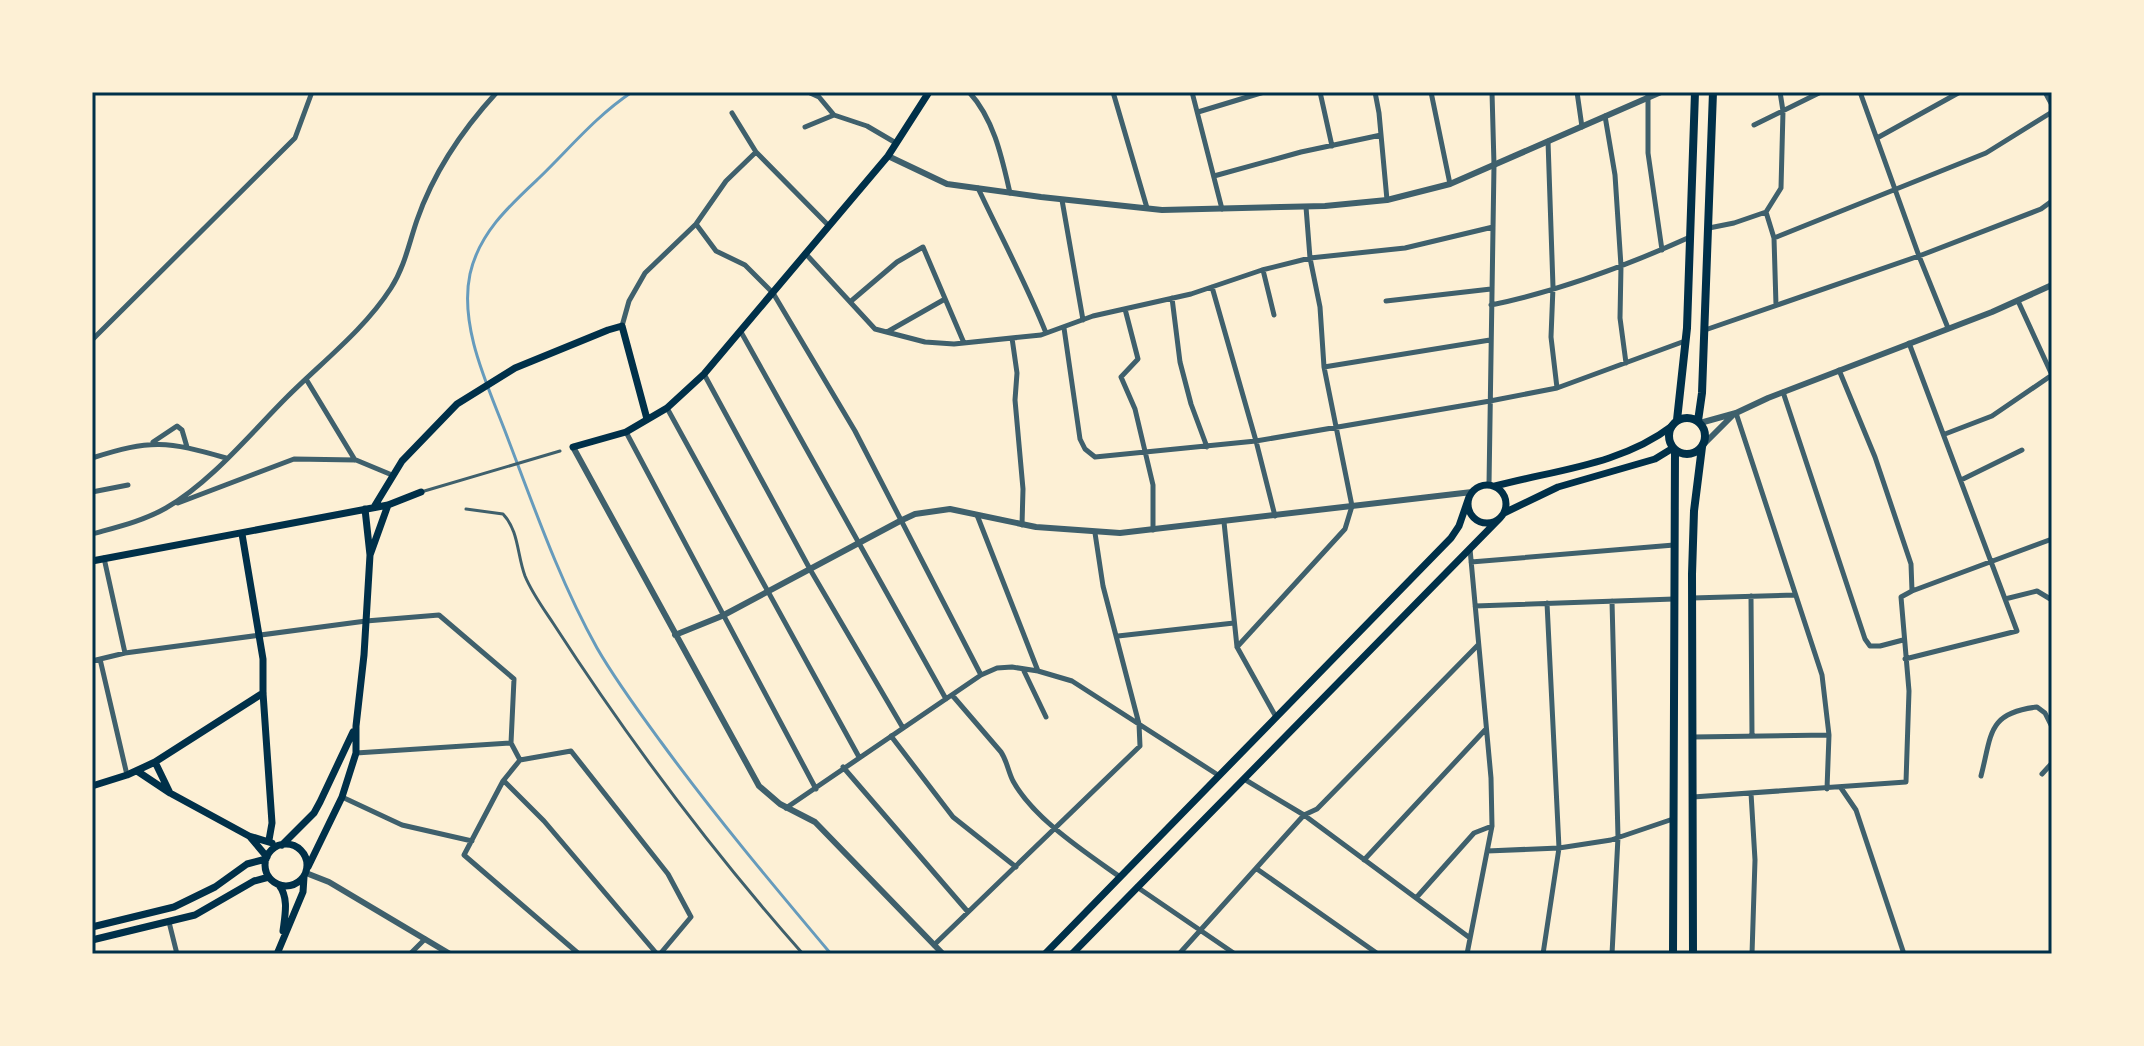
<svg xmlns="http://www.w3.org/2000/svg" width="2144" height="1046" font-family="'Golos Text',sans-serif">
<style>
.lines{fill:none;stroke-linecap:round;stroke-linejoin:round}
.stream{stroke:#669bbc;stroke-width:3}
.pedestrian{stroke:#3f606c;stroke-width:3}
.minor{stroke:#3f606c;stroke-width:5}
.tertiary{stroke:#3f606c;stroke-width:6}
.secondary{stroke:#003049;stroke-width:7}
.trunk{stroke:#003049;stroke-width:8}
.neatline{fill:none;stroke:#003049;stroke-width:3}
</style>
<rect width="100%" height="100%" fill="#fdf0d5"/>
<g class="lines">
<path class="stream" d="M632,92C596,116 570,148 539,178C510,205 479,233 470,274C459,326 487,384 505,431C533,504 559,580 597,648C616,681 639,712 661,742C715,816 773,885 831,954"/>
<path class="pedestrian" d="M421,492L560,451
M466,509L503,514C519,531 517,555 525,576C532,593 543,608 553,623C628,739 711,850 803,954"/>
<path class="minor" d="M808,92L819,97L834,115
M969,92C994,119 1002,158 1010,193
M1113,92L1147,208
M1192,92L1222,209
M1320,92L1332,146
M1375,92L1379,113L1387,200
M1431,92L1450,184
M1577,92L1582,127
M1648,92V153L1662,250
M1860,92L1919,256L1948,328
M2045,92L2052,105
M1198,112L1264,92
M732,113L756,152L829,226
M1605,116L1615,175L1621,266L1620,318L1626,363
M1754,125L1821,92
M805,127L834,115L867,126L896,143
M1877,138L1960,92
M1548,141L1553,287L1551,337L1557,388
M1214,176L1301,152L1381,135
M978,188C1001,237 1026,283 1046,333
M1062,200L1083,320
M696,224L716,251L745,265L773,293L855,431L981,675
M1709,228L1734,223L1766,212
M1774,238L1986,153L2052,112
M805,253L875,329L925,342L954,344L1041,335L1093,316L1191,294L1262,270L1310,258L1405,248L1493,227
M1263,270L1274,315
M1212,287L1256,441L1275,516
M1172,298L1180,362L1191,404L1207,447
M1386,301L1491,289
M850,302L897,262L923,247L964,343
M1491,305C1559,291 1626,266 1690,237
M1776,305L1774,238L1766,212L1781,188L1783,111L1780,92
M1125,309L1138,359L1121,377L1135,409L1153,485V530
M622,326L629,301L645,273L696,224L726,181L756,152
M1064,328L1080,439L1085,449L1095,457L1256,441L1490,401L1557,388L1685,341
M1705,330L1919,256L2041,209L2052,201
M741,332L946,699
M887,332L945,299
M1012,338L1017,373L1015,400L1023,489L1022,525
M92,340L295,138L312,92
M1324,367L1490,340
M1839,370L1875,457L1911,564L1912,591
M704,374L811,571L903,728
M306,379L355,460
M1783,392L1865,639L1870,646H1880L1903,640
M667,408L859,757
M1736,413L1822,675L1829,735L1827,789
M626,432L816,789
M1945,434L1992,416L2052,375L2018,301
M153,442L177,426L182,430L187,447
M92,458C151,439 167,441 226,458
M1961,480L2022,450
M1489,485L1494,165L1492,92
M92,492L128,485
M178,503L294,459L356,460L392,475
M977,515L1038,671
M1224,522L1237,647L1276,717
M92,534C117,527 143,521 166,508C211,482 250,434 287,397C322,362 364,330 391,288C405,266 409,243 417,220C434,171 463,129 497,92
M104,558L125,653
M1471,562L1674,545
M1751,596L1752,736
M1692,598L1795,595
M2005,599L2037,591L2052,600
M1475,606L1674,599
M1118,636L1234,623
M1237,647L1345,529L1352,506L1324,367L1320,307L1310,258L1306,207
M100,659L127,775
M1905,659L2017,631L1909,343
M92,661L125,653L366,621L439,615L514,679L511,743L520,760
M1023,669L1046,717
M952,695L1001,752C1007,761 1008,771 1013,781C1034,819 1085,852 1120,877
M891,736L953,817L1016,867
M1693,737L1828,735
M356,753L511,743
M843,767L968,912
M2042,774L2052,763
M1981,776C1992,734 1987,713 2037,707L2045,713L2052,727
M1244,779L1304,815L1470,938
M504,781L544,821L657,954
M1841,788L1856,810L1904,954
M1751,793L1755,860L1752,954
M342,797L402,825L472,841
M1693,797L1906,782L1909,691L1901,597L1912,591L2052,539
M786,808L981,675L997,668L1012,667L1038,671L1072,681L1218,775
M1487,851L1559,848L1611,840L1673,819
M1364,860L1485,730
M1257,869L1378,954
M1137,887L1235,954
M1416,898L1474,833L1492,826
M169,922L177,954
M934,945L1140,746L1139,724L1103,586L1095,533
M410,954L425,939
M579,954L464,855L503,781L520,760L571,751L668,874L691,917L660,954
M1179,954L1304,815L1317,809L1478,645
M1467,954L1492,826L1491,778L1470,549
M1543,954L1559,848L1547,603
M1612,954L1618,837L1612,601"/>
<path class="tertiary" d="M888,156L947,184L1041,197L1162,210L1325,206L1387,200L1450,184L1661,92
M1700,423L1736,413L1768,398L1992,312L2052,285
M1704,444L1733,415
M573,447L759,786L780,804L815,822L943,954
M675,635L722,616L900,521L915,514L950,509L1036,527L1120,533L1472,492
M306,873L329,882L450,954"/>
<path class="secondary" d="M573,447L626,432L667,408L704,374L888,156L929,92
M1468 504a19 19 0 1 1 38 0a19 19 0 1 1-38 0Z
M1495,486C1555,470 1621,465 1672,426
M374,507L402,461L457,404L515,368L608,330L622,326L647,419
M365,509L370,555L388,505
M1504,513L1558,487L1655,459L1673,448
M242,534L263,659V693L272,823L269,840
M92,561L388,505L421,492
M137,771L170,793L155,762
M92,786L127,775L155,762L263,693
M170,793L249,836L272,843
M251,838L267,857
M265 865a21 21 0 1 1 42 0a21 21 0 1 1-42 0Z
M282,845L314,813L320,802L353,732
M308,867L342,797L356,753V726L364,655L370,555
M279,885C289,898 285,915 283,931
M92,927L174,907L215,887L247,864L266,859
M92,940L195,915L254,881L269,877
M277,954L303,892L304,877
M1045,954L1451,538L1459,526L1469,497
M1072,954L1500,518"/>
<path class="trunk" d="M1669 436a18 18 0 1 1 36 0a18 18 0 1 1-36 0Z
M1677,420L1687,328L1695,92
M1698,421L1702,393L1713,92
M1673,954L1675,450
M1693,954L1692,574L1694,511L1702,447"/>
</g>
<rect width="2144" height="1046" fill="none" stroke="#fdf0d5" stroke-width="188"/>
<rect x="94" y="94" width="1956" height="858" class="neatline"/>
</svg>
